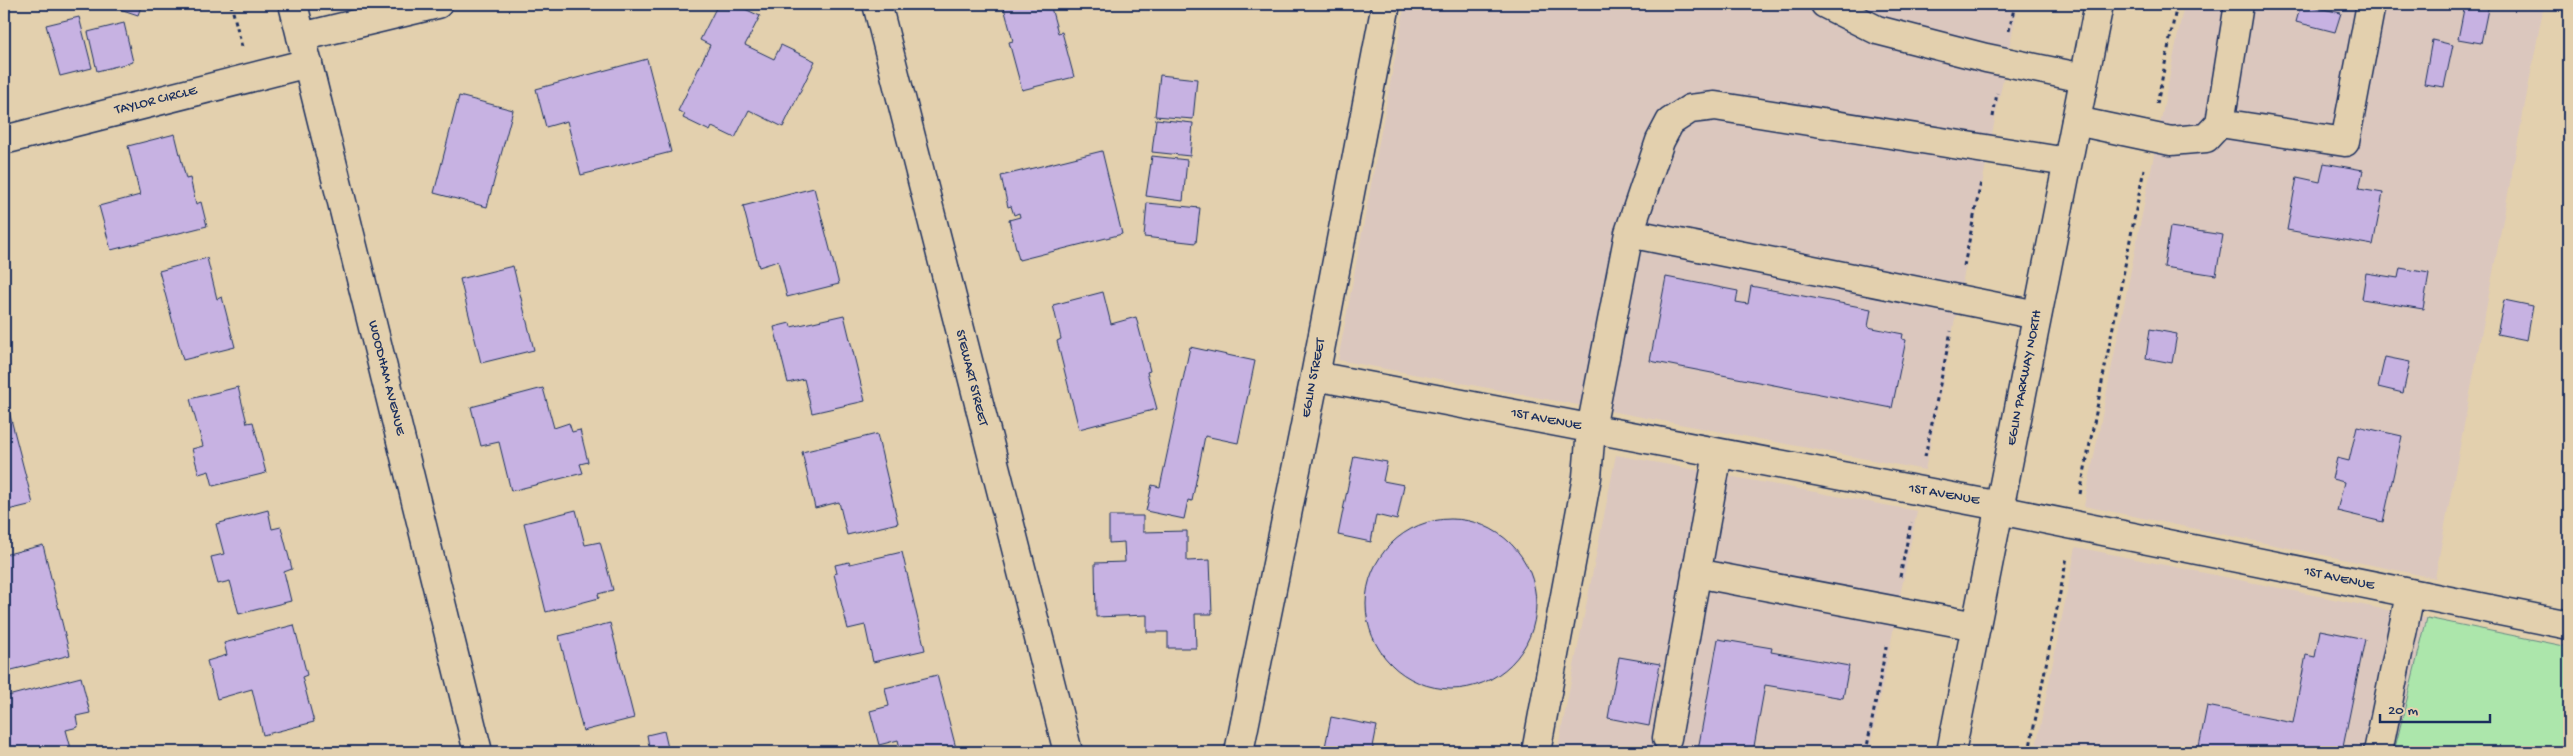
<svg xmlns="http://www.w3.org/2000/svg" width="2573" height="756" font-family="'Gochi Hand',sans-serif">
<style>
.built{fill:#dbc7be}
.green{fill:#ace6ab;stroke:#648a84}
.building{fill:#c7b2e2;stroke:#1b2f5e}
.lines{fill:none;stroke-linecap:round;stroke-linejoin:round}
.minor-casing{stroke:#1b2f5e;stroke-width:31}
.highway-casing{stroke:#1b2f5e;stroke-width:31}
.path{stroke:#1b2f5e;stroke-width:3;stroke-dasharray:4 4;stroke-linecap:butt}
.minor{stroke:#e3d0ae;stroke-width:28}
.highway{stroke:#e3d0ae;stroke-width:28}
.labels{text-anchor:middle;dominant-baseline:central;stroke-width:4;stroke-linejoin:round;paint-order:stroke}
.street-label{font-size:14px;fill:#1b2f5e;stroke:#e3d0ae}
</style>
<rect width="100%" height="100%" fill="#e3d0ae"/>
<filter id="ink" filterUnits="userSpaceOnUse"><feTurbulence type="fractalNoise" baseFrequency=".02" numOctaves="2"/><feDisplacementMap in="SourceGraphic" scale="10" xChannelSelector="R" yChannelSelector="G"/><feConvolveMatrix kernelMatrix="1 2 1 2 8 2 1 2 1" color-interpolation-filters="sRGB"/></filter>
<g filter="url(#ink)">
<path class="built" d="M1405,4H2018L1925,470L1338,360Z
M2184,4H2544L2435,578L2084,506Z
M1616,455L1917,511L1869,752H1557Z
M2076,547L2427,618L2394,752H2035Z"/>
<path class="green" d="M2427,618L2569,647V752H2394Z"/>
<path class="building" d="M105,4H142L138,15Z
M718,4H734L760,16L745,45L774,59L781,45L815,61L783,127L749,110L735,138L712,127L710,131L683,118L685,114L678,111L710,45L700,40Z
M1003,4H1050L1058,33L1062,32L1074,77L1022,90L1009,42L1013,41Z
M2301,4L2341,13L2335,32L2296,22Z
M2465,4H2489L2481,43L2458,39Z
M79,17L92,68L60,76L46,25Z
M124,23L133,62L97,71L88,32Z
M2432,40L2453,45L2444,87L2424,84Z
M647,59L671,152L581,175L567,121L546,127L536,89Z
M1160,75L1197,79L1193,119L1155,116Z
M459,96L513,110L487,207L434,193Z
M1156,119L1193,123L1190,156L1152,152Z
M175,134L186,179L190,178L196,204L201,202L207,226L111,250L99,206L140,195L128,146Z
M1102,151L1122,234L1019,260L1009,220L1020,217L1019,213L1014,215L1011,206L1008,207L1001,176Z
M1152,156L1187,160L1183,201L1146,196Z
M2324,163L2363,170L2359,189L2383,193L2373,245L2287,230L2297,177L2320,182Z
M814,188L839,284L787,297L778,261L759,267L743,206Z
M1147,203L1200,208L1196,243L1144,237Z
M2170,227L2223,235L2216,275L2164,267Z
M207,258L217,299L222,297L235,347L183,360L159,271Z
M513,266L534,350L481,363L460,279Z
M2400,268L2429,273L2423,309L2362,299L2366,273L2398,278Z
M1666,277L1738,291L1736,302L1748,304L1751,286L1871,309L1868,327L1903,334L1902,339L1906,340L1892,408L1650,361Z
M1103,292L1111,324L1136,317L1150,371L1147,372L1157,409L1079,429L1057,341L1061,339L1053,305Z
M2504,300L2533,306L2527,340L2497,334Z
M844,315L865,401L812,413L804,379L788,383L774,327L790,323L791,327Z
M2150,329L2177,334L2172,363L2146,358Z
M1190,347L1255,361L1238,443L1205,436L1192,501L1188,500L1184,519L1146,511L1152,485L1160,487Z
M2385,357L2410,362L2403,393L2378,387Z
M238,387L247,423L253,422L266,473L213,486L209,471L199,474L192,449L203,446L190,399Z
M543,388L554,428L569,423L572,432L580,430L588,462L580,464L583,473L511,491L499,442L481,446L471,407Z
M5,396L33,504L4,511V397Z
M2357,426L2402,436L2383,522L2337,511L2344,482L2332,479L2337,458L2349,461Z
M877,434L898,523L847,535L839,502L815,508L802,452Z
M1354,456L1387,462L1383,481L1404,485L1397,520L1376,515L1371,542L1338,535Z
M268,510L272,529L281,527L292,569L284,572L291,601L239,614L230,581L218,584L211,557L224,554L216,524Z
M576,510L585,545L600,542L613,590L598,594L599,598L546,612L524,523Z
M1109,516H1143V532L1187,531V561L1210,560L1212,614H1195L1196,648H1168V632H1147V615L1096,617L1095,563L1125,562L1124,542L1109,543Z
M1366 604a85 85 0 1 1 170 0a85 85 0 1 1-170 0Z
M43,545L70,655L4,672V555Z
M902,552L925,650L873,662L865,625L848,629L834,574L837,573L835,565L849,562L850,564Z
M610,623L634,718L583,731L559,636Z
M294,625L307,675L302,677L314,722L263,735L252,689L217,699L207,661L227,655L224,643Z
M2320,630L2365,639L2342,752H2198L2207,706L2293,723L2306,655L2315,657Z
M1718,639L1772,648L1771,652L1849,666L1843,698L1765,685L1753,752H1700L1698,750Z
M1619,657L1660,664L1649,726L1608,718Z
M937,675L957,752H901L898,740L879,745L870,711L889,706L885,688Z
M81,677L90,713L76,716L78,727L66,730L72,752H4V697Z
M1331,717L1377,726L1372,752H1324Z
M664,731L668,748L650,752L647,735Z
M325,747L326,752H302L319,748Z"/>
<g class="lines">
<g class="minor-casing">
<path id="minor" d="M293,4L478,752
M877,4L1068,752
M1825,4L1877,30L1986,58L2084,78
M301,37L438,4
M2076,121L2171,141L2206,138L2220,123L2239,4
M2220,123L2345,142L2371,4
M4,140L308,63
M1629,233L1660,141L1670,122L1690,109L1715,106L2067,162
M1315,376L2000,506L2009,512L2569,625
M1696,573L1976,626
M1667,738L1718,453
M1239,752L1315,376L1386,4
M1536,752L1587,477L1591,429L1629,233L2037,315
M2378,752L2410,594"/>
</g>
<g class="highway-casing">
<path id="highway" d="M1951,752L2099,4"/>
</g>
<path class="path" d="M231,4L242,47
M2009,31L2015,4
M2157,104L2177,4
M1993,117L1997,93
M1964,266L1981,182
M1925,457L1951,331
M2080,494L2144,169
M1900,577L1911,522
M1866,752L1887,642
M2029,752L2067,557"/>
<use href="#minor" class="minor"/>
<use href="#highway" class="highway"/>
</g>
</g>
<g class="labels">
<g class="street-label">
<text transform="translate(156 101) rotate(-14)">TAYLOR CIRCLE</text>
<text transform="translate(386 378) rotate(76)">WOODHAM AVENUE</text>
<text transform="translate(971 378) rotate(76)">STEWART STREET</text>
<text transform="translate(1314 378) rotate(-79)">EGLIN STREET</text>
<text transform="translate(2025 378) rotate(-79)">EGLIN PARKWAY NORTH</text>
<text transform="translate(1546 420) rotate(11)">1ST AVENUE</text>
<text transform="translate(1944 495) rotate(10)">1ST AVENUE</text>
<text transform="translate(2339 579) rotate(12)">1ST AVENUE</text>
</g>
</g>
<rect width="2573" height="756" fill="none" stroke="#e3d0ae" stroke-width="20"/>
<rect x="10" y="10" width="2553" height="736" fill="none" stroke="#1b2f5e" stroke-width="2" filter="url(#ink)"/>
<path d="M2380 714v8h110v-8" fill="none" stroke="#1b2f5e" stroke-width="2.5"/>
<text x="2388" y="714" font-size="15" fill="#1b2f5e" stroke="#e3d0ae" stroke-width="4" paint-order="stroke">20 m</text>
</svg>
